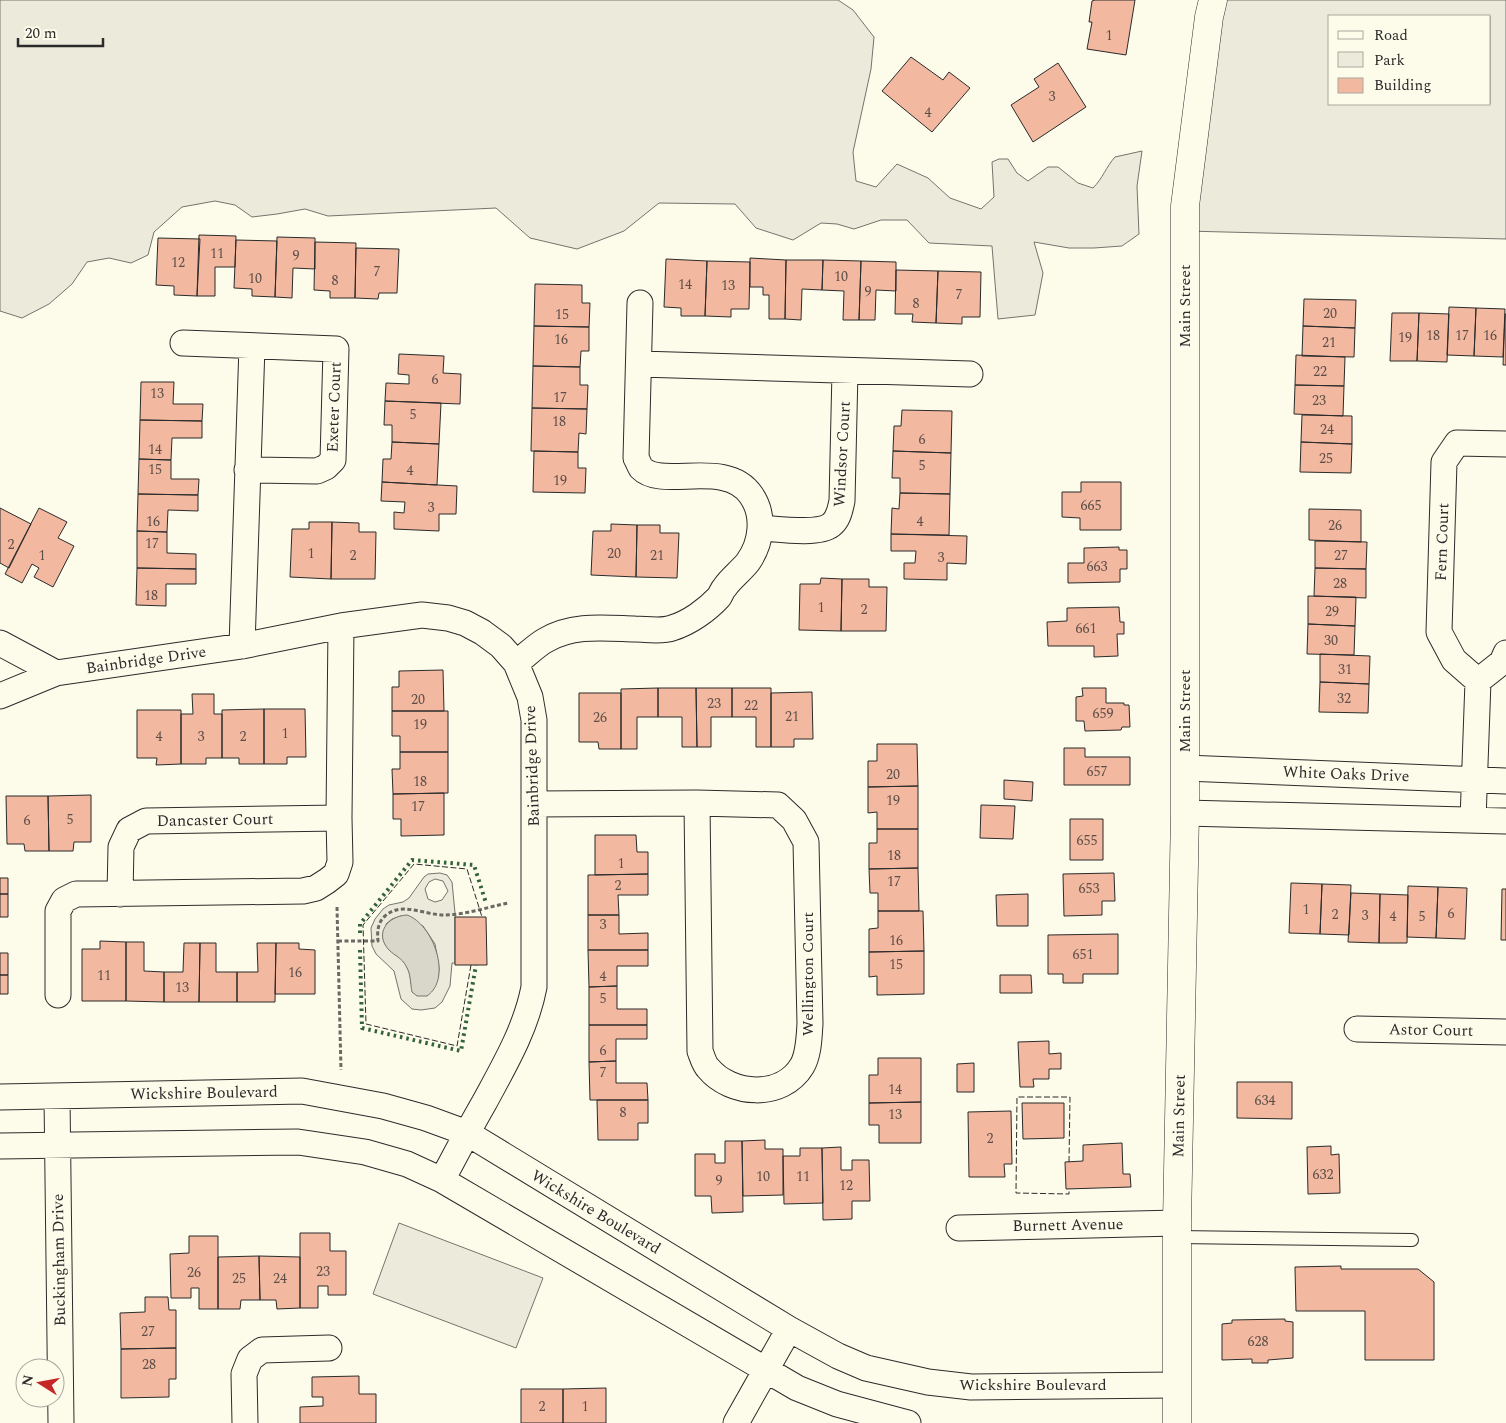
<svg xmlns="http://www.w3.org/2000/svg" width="1506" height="1423" viewBox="0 0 1506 1423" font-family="Spectral,serif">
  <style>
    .green { fill: #ecebdb; stroke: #74746e; fill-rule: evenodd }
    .parking { fill: #eceadb; stroke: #74746e; fill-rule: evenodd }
    .water { fill: #d8d7c9; stroke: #74746e }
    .building { fill: #f2b8a0; stroke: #2b2b2b }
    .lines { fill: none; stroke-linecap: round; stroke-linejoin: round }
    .service-casing { stroke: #2b2b2b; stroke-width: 14 }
    .minor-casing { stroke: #2b2b2b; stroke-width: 27 }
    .secondary-casing { stroke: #2b2b2b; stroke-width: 29 }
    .path { stroke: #6a6964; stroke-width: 3; stroke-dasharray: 4 2.5; stroke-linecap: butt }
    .service { stroke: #fdfbea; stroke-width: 12 }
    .minor { stroke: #fdfbea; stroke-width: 25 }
    .secondary { stroke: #fdfbea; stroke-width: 28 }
    .hedge { stroke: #34623c; stroke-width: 4; stroke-dasharray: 2.5 4; stroke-linecap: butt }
    .fence { stroke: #2b2b2b; stroke-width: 1; stroke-dasharray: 6 2.5; stroke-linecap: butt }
    .labels { text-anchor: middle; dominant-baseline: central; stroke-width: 4; stroke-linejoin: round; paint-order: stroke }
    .number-label { font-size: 14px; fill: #5d4e48 }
    .street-label { font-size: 16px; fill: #2b2b2b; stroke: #fdfbea }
  </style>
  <rect width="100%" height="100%" fill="#fdfbea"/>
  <path class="green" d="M0,0H838L853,10L874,37L871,69L853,152L856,181L876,187L897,164L928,178L950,198L981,209L994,197L992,162L999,159H1008L1017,173L1028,181L1048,167H1058L1078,183L1093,188C1103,178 1106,167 1115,157L1142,151L1137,186L1139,234L1122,246L1094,248H1069L1034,242L1043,273L1035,315L998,319L992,246L929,243L907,220H881L854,229L837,224L821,223L793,240L756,228L735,204L659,203L624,231L577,249L530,238L496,208L328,216L305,209L277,214L252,217L235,205L215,201L182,207L154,232L148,255L131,263L109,258L87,262L72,284L49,304L22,318L0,311Z
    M1213,0H1506V239L1185,231ZM1330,16H1490V104H1330Z
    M399,1223L543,1278L516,1348L373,1294Z"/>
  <path class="parking" d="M440,873L447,875L452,882L455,913V963H452L450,986L442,1002L435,1008L421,1010L412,1009L401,999L394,971L376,954L372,946L371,928L375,919L383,909L389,905L403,902L409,898L424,877L428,874ZM435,879L443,881L448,891L442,900L435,902L428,899L425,889L429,882ZM401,916L423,926L435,944L439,968L438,978L411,984L410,974L407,966L402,959L393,953L386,924L392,919Z"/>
  <path class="water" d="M407,915C433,924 453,978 427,996H417L412,992C410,982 411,974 406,966C402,958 395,956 389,950C374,934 387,916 407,915Z"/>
  <path class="building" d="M1095,0H1135L1126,55L1087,49L1092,22H1089L1092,1Z
    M911,57L943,80L949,72L970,88L932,132L882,91Z
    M1058,63L1086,107L1033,142L1011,105L1039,87L1034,79Z
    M199,235L236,236L235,267H215V296H197Z
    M277,237L315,238V269L293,268L292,298L275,297Z
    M158,238L200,239L197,296L174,295V286L156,285Z
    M236,240L277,241L275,297L252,296V289L234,288Z
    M315,242L356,243L355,298H330V291L314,290Z
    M356,248L399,249L397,293H379L378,299L355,298Z
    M750,258L786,260L785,319H769V295H763V287H750Z
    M666,259L707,261L705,316H681V308L664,307Z
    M786,260H823L822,290L802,289L801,320L785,319Z
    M823,260L861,261L859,320H843L844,291L822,290Z
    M707,261L750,262L749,309H731V317L705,316Z
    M861,261L896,262V291L876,290L875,320H859Z
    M896,270L938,271L936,323L912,322L913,314H895Z
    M938,271L981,272L980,317H962V324L936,323Z
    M535,284L582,285V303H590L589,327L534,326Z
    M1304,299L1356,300L1355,328L1303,326Z
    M1449,307L1476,308L1474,356L1447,355Z
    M1476,308L1505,309L1503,357L1474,356Z
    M1392,313H1419L1417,361H1390Z
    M1419,313L1449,314L1447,362L1417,361Z
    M1505,314H1506V365H1503Z
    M534,326L589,327V351H581L580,367L533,366Z
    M1303,326L1355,328L1354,357L1302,356Z
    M399,354L444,356L443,373L461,374L460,404L385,401L386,383L409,384V375L398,374Z
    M1296,355L1345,357L1344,386L1295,385Z
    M533,366L580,367V385H588L587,409L532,408Z
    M141,382H174L173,404H203L202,421L140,420Z
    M1295,385L1344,386L1343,416L1294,414Z
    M385,401L441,403L439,444L392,442V425H384Z
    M532,408L587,409L586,434L579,433L578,452L531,451Z
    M902,410L952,411L951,453L893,451L894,426H901Z
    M1302,415L1352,416V444L1301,442Z
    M140,420L202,421V438H172L171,460L139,459Z
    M392,442L439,444L437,485L382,482L383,459H391Z
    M1301,442L1352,444L1351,473L1300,472Z
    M534,451L578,452V468H586L585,493L533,492Z
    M893,451L951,453L950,494L900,493V478H892Z
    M139,459L171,460V479H199L198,495L138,494Z
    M382,482L457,486L456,514H439V531L394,529V512L404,513L405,502L381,501Z
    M1081,482H1121V530H1080V518L1062,517V492H1081Z
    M900,493L950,494L949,535L891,534L892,508L899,509Z
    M138,494L198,495V511L168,510L167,532L137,531Z
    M0,508L31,524L9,568L0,563Z
    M39,508L67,522L58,538L74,546L53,587L34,577L39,568L32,564L22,583L5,574Z
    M1309,509L1361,510V542L1309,540Z
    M309,522H332L331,579L290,577L292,529H309Z
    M332,522L359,523V532H376L375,579H331Z
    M611,524L637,525L636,577L591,575L593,531H611Z
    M637,525H660V533H679L677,578L636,577Z
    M137,531L167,532V553L196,554V569L137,568Z
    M891,534L967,536L966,564L947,563V580L904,579V563H915L916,551H891Z
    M1315,541L1367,542L1366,569L1315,568Z
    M1119,547V550H1127V569H1120V582L1068,583V563H1084V548Z
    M137,568L196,569V584H166V606L136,605Z
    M1315,568L1366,569V598L1314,596Z
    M821,578L842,579L841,631L799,630L800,584H820Z
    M842,579H869V587H887L886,631H841Z
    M1308,596L1356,597L1355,626L1308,624Z
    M1119,607L1120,622H1124V634H1117L1118,656L1094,657V646H1048L1047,622L1067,621V608Z
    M1308,624L1355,626L1354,655L1307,654Z
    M1320,654L1370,656L1369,684L1320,682Z
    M443,670L444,711H392V687H399V671Z
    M1320,682L1369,684L1368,713L1319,712Z
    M658,688H696L697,747H682V717H658Z
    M658,688V717H637V749H621V689Z
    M696,688H732V717H711V747H697Z
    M732,688H771V747H756V717H732Z
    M1082,688H1106V703H1124V705H1129L1130,727H1122L1121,730L1085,731L1084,721H1076V697L1083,696Z
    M812,692L813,739H794V747H771V693Z
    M579,693H621V749H599L598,742H579Z
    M192,694H214V714H222V758H206V764H181V714H193Z
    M264,709V764H239V758H222V710Z
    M264,709H305L306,757H287V764H264Z
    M137,710H181V764L156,765L157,758H137Z
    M392,711H448V752H400V736H392Z
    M877,744H917L918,786L868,787V761H877Z
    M1064,748H1085V757H1130V785H1064Z
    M400,752H448V793L393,794L392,769H400Z
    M1004,780L1033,782L1032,801L1004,799Z
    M918,786V829H877V812L868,813V787Z
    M444,793V835L401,836V819H393V794Z
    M91,795V842H74L73,851H49L48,796Z
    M6,796H48L49,851H25L24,844H7Z
    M981,805L1015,806L1013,839L980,838Z
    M1070,819H1103V860H1070Z
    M877,829H918V868L869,869V843H877Z
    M595,835H636L637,852H648V874L595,875Z
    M918,868L919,911H878V893H870L869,869Z
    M1114,873L1115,901H1102V915L1064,916L1063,874Z
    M648,874V895H618L619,915H588V875Z
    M0,878H8V894H0Z
    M1291,883L1322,884L1320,934L1289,933Z
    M1322,884L1351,885L1349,935L1320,934Z
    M1408,886L1438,887L1436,938L1407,937Z
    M1438,887L1467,888L1465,939L1436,938Z
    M1502,889H1506V940H1501Z
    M1351,893L1380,894L1379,943L1348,942Z
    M0,894H8V917H0Z
    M1028,894V926H997L996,895Z
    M1380,894L1408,895L1407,943H1379Z
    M878,911H923L924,951L869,952V929L878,928Z
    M588,915H619V934L648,933V950H588Z
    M455,917H486L487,965H455Z
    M1118,934V974H1083V983H1063V974H1048V935Z
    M100,941L126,942V1001H82V949H100Z
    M126,942H144V971L164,972V1002L126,1001Z
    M184,943H200L199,1002H164V972H183Z
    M200,943H216V972H237V1002H199Z
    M257,943H276L275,1002H237V972H258Z
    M276,943H299V949L315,950V994H275Z
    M588,950H648V966H617V986L589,987Z
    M924,951V994L877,995V976L869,977V952Z
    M0,953H8V975H0Z
    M0,975H8V994H0Z
    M1000,975H1031L1032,993H1000Z
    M617,986V1009H647V1025H589V987Z
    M589,1025H647V1039H616V1061L589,1062Z
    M1049,1041V1054L1061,1053V1069H1049V1079H1033L1034,1087H1020L1018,1042Z
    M878,1058H921V1102L869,1103V1075H878Z
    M616,1061V1083H647L648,1100H590L589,1062Z
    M974,1063V1092H957V1064Z
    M1237,1082H1292V1119L1237,1118Z
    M597,1100H648V1123H638V1140H598Z
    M921,1102V1143H879V1125H869V1103Z
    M1022,1103H1064V1138L1023,1139Z
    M1011,1111L1012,1164H1004L1005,1177H969L968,1112Z
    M765,1140V1149H783V1195L743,1196L742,1141Z
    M725,1141H742L743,1212L712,1213L711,1196H695V1154H715V1163H725Z
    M1122,1143L1123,1174H1130L1131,1187L1066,1189L1065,1162L1083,1161V1145Z
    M1331,1146V1155L1339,1154L1340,1193L1308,1194L1307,1147Z
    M841,1147V1170H852V1160H869L870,1201H852V1219L823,1220L822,1148Z
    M800,1148H822L823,1203L784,1204L783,1156H800Z
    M300,1233H330V1251H346V1295H328V1286H318V1308H300Z
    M189,1236H218V1309H199V1288H191V1298H171L170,1254L189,1253Z
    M259,1256L260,1300H241L240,1309H218V1257Z
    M259,1256L300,1257V1308L277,1309L276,1300H260Z
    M1341,1266V1269H1418L1434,1282V1360H1365V1311H1296L1295,1267Z
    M145,1297H168L169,1310H176V1348L121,1349L120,1313L145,1312Z
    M1285,1319V1321L1293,1322V1358L1268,1360V1363H1252V1359L1222,1360V1324L1232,1323V1320Z
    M176,1348V1379H169V1397L121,1398V1349Z
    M359,1376V1394H376V1423H300V1407L323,1406V1397H312V1377Z
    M606,1388V1423H563V1389Z
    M521,1389H563V1423H521Z"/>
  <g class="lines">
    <g class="service-casing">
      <path id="service" d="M1177,1237L1412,1240"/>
    </g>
    <g class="minor-casing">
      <path id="minor" d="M183,343L336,349L333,460L326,467L317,471L247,470
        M640,364L970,374
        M761,528C778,529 818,535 831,525C839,519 840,509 842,501L845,371
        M0,643L56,673
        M242,646L252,346
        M516,663C526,656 535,646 546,640C573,624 604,628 635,629C646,629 661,632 672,628C689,623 707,610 719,597C721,594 722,590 725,587C731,578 741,571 748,562C762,542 765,515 751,495C726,458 662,490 641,468C639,465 638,461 636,458L640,303
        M1478,681L1454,660L1439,632L1444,462L1457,443L1506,444
        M1478,681L1502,662L1506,653
        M0,696L56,673L242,646L341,626L422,615L448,618L465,623L482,632L501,646L516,663L530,697L534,720V987C526,1029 504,1066 484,1103C469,1129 456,1154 442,1180
        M1185,768L1506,781
        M534,804L697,803L700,1051C702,1056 704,1064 708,1068C731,1096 782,1099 802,1066C809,1054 809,1037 810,1024L806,842L794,820L778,805L697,803
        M1185,813L1506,821
        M1473,820L1478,681
        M120,894L121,847L129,830L146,821L339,818
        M58,995V911L64,900L76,894L303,891L316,888L327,881L336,874L340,862L339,818L341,626
        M1357,1029L1506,1032
        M0,1097L302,1091L383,1106L426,1118L467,1133L789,1329L838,1356L866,1368L928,1382L971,1387L1177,1385
        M57,1097L61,1423
        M0,1146L298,1142L365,1152L407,1164L442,1180L797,1388L837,1404L908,1423
        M959,1228L1177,1223
        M245,1423L244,1374L250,1359L262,1350L329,1348
        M736,1423L789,1329"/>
    </g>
    <g class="secondary-casing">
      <path id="secondary" d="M1177,1423V1223L1185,813V206L1209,17L1213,0"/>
    </g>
    <path class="path" d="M337,907L341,1070
      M338,941H378C377,931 378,922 385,916C402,901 424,915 444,915C465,915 488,907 508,903"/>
    <use href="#service" class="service"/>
    <use href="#minor" class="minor"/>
    <use href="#secondary" class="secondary"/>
    <path class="hedge" d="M360,933V924L412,860L474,865L486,903
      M360,950L362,1028L461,1051L476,965"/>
    <path class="fence" d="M471,965L457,1046L366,1024L363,925L414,864L467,869L482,917
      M1069,1162L1070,1097H1017L1016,1193L1069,1194V1189"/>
  </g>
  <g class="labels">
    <g class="number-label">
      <text x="1109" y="35">1</text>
      <text x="1052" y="96">3</text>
      <text x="928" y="112">4</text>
      <text x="217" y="253">11</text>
      <text x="296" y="255">9</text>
      <text x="178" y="262">12</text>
      <text x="377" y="271">7</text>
      <text x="841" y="276">10</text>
      <text x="255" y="278">10</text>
      <text x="335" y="280">8</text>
      <text x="685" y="284">14</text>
      <text x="728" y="285">13</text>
      <text x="868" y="291">9</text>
      <text x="959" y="294">7</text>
      <text x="916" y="303">8</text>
      <text x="1330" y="313">20</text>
      <text x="562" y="314">15</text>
      <text x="1433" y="335">18</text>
      <text x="1462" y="335">17</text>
      <text x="1490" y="335">16</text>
      <text x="1405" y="337">19</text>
      <text x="561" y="339">16</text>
      <text x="1329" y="342">21</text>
      <text x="1320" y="371">22</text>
      <text x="435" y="379">6</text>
      <text x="157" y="393">13</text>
      <text x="560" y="397">17</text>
      <text x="1319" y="400">23</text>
      <text x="413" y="414">5</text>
      <text x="559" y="421">18</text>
      <text x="1327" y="429">24</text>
      <text x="922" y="439">6</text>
      <text x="155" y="449">14</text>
      <text x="1326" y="458">25</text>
      <text x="922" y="465">5</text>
      <text x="155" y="469">15</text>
      <text x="410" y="470">4</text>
      <text x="560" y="480">19</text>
      <text x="1091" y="505">665</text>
      <text x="431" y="507">3</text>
      <text x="153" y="521">16</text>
      <text x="920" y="521">4</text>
      <text x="1335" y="525">26</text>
      <text x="152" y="543">17</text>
      <text x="11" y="544">2</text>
      <text x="311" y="553">1</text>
      <text x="614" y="553">20</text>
      <text x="42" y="555">1</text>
      <text x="353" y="555">2</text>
      <text x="657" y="555">21</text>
      <text x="1341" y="555">27</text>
      <text x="941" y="557">3</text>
      <text x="1097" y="566">663</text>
      <text x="1340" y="583">28</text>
      <text x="151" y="595">18</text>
      <text x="821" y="607">1</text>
      <text x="864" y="609">2</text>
      <text x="1332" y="611">29</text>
      <text x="1086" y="628">661</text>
      <text x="1331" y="640">30</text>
      <text x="1345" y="669">31</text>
      <text x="1344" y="698">32</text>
      <text x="418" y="699">20</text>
      <text x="714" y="703">23</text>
      <text x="751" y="705">22</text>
      <text x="1103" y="713">659</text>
      <text x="792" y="716">21</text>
      <text x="600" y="717">26</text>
      <text x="420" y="724">19</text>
      <text x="285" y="733">1</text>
      <text x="159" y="736">4</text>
      <text x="201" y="736">3</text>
      <text x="243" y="736">2</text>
      <text x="1097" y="771">657</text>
      <text x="893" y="774">20</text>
      <text x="420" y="781">18</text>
      <text x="893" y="800">19</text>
      <text x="418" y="806">17</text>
      <text x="70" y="819">5</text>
      <text x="27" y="820">6</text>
      <text x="1087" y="840">655</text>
      <text x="894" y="855">18</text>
      <text x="621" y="863">1</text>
      <text x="894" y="881">17</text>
      <text x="618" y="885">2</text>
      <text x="1089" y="888">653</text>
      <text x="1306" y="909">1</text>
      <text x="1451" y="913">6</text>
      <text x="1335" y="914">2</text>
      <text x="1365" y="915">3</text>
      <text x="1393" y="916">4</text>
      <text x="1422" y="916">5</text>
      <text x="603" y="924">3</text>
      <text x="896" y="940">16</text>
      <text x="1083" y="954">651</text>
      <text x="896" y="964">15</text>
      <text x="295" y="972">16</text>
      <text x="104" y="975">11</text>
      <text x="603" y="976">4</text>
      <text x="182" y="987">13</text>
      <text x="603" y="998">5</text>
      <text x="603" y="1050">6</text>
      <text x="603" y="1072">7</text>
      <text x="895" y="1089">14</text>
      <text x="1265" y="1100">634</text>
      <text x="623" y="1112">8</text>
      <text x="895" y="1114">13</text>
      <text x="990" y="1138">2</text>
      <text x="1323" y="1174">632</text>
      <text x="763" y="1176">10</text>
      <text x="803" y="1176">11</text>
      <text x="719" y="1180">9</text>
      <text x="846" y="1185">12</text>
      <text x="323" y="1271">23</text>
      <text x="194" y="1272">26</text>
      <text x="239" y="1278">25</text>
      <text x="280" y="1278">24</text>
      <text x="148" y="1331">27</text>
      <text x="1258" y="1341">628</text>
      <text x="149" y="1364">28</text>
      <text x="542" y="1406">2</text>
      <text x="585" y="1406">1</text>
    </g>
    <g class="street-label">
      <text transform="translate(1185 306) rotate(-90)">Main Street</text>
      <text transform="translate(334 407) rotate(-88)">Exeter Court</text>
      <text transform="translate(842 454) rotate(-87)">Windsor Court</text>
      <text transform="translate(1442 542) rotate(-88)">Fern Court</text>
      <text transform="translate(146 660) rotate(-8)">Bainbridge Drive</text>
      <text transform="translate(1185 711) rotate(-90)">Main Street</text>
      <text transform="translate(532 766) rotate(-92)">Bainbridge Drive</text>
      <text transform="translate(1346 774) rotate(2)">White Oaks Drive</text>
      <text transform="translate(215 820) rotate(-1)">Dancaster Court</text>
      <text transform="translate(808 974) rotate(-90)">Wellington Court</text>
      <text transform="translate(1431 1030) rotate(1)">Astor Court</text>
      <text transform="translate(204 1093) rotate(-1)">Wickshire Boulevard</text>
      <text transform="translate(1179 1116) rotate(-89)">Main Street</text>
      <text transform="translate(596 1212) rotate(31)">Wickshire Boulevard</text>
      <text transform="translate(1068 1225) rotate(-1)">Burnett Avenue</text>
      <text transform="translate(59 1260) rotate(-91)">Buckingham Drive</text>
      <text x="1033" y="1385">Wickshire Boulevard</text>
    </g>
  </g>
  <rect x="1328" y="15" width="162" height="90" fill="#fdfbea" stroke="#a9a89e"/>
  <rect x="1338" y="31" width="25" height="8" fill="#fdfbea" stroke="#a9a89e"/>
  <text x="1374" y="40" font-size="15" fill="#2b2b2b">Road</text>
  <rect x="1338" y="52" width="25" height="15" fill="#ecebdb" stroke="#a9a89e"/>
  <text x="1374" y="65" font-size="15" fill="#2b2b2b">Park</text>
  <rect x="1338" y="78" width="25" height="15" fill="#f2b8a0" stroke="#a9a89e"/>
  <text x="1374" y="90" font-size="15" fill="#2b2b2b">Building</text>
  <g transform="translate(40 1383) rotate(281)"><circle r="24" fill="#fdfbea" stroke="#a9a89e"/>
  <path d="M0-4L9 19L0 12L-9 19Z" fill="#c62828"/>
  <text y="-8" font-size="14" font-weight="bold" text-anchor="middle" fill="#2b2b2b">N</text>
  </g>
  <path d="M18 38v8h85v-8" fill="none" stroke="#2b2b2b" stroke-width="2.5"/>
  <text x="25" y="38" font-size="15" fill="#2b2b2b" stroke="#fdfbea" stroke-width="4" paint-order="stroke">20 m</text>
</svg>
